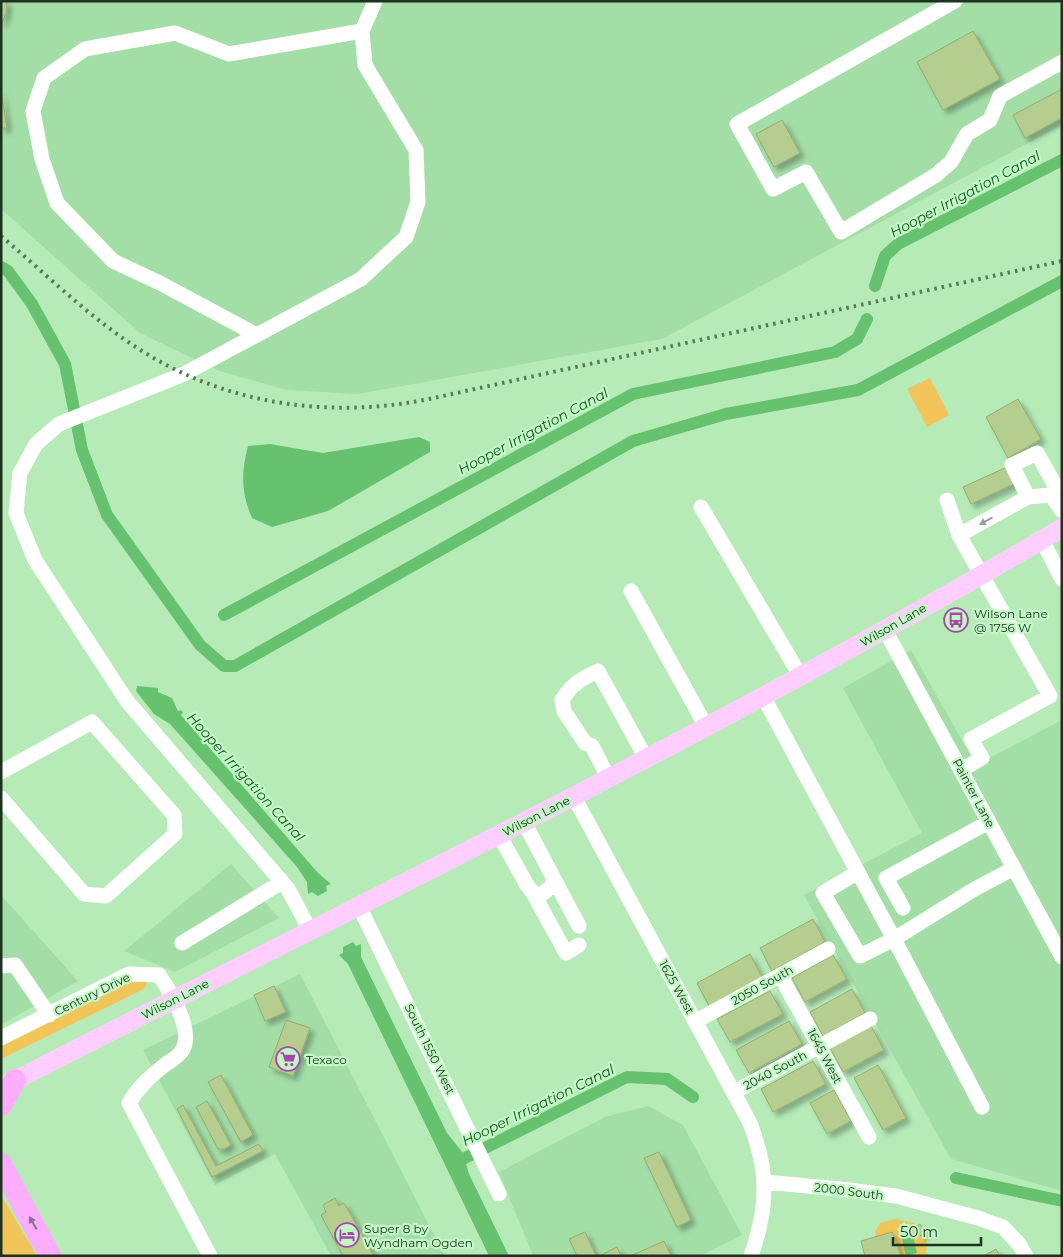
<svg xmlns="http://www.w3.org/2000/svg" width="1063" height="1257" viewBox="0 0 1063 1257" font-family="Montserrat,sans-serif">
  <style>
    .built { fill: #a4dea7 }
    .green { fill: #f2c55a }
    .water { fill: #67c270 }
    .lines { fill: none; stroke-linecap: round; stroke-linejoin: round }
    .canal { stroke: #67c270; stroke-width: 12 }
    .building { fill: #b5ce90; stroke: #95ad71; filter: url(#shadow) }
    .minor { stroke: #fff; stroke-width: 15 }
    .major { stroke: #fdcefe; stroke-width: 19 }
    .highway { stroke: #fcadfd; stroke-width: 22 }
    .rail { stroke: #577859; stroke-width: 4; stroke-dasharray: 2.5 5; stroke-linecap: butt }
    .oneway { fill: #99a29a }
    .oneway2 { fill: #8c6f8e }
    .labels { text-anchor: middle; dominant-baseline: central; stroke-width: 4.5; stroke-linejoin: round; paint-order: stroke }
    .poi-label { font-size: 12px; fill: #1c311e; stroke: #c2f8c5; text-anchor: start }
    .street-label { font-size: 12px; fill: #1c311e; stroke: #c2f8c5 }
    .water-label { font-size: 14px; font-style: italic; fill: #14541f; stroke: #c2f8c5 }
  </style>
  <defs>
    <filter id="shadow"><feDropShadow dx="4.5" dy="4.5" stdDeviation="2.5" flood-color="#0004"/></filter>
  </defs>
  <rect width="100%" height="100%" fill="#b6ebb8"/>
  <path class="built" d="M1,1H1062V125L662,339L358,394L287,390L219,371L140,333L1,209Z
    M911,650L976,765L1062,720V1191L951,1159L804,895L922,833L843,688Z
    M231,864L279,918L175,972L124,951Z
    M1,895L78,981L1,1025Z
    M300,974L445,1256H331L275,1154L215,1185L143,1050Z
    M648,1106L683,1125L742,1235L700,1256H533L499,1172L605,1117Z"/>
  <path class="green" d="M930,378L949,415L927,427L907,389Z
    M123,979L145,980L147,984L144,989L1,1059V1037Z
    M1,1195L37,1256H1Z
    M895,1219L915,1223L920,1236L927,1238L926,1255L901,1256L899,1247L876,1237L875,1232L880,1223Z"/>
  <path class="water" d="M419,437L430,442V452L328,511L272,527L252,518C241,493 241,473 248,446L270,444L323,453Z
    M137,686L158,688V692L172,698L178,711L181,710L183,712L181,715L318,873L331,884L326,886L327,891L318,896L312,892L308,894L307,882L297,867L170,724L154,714L136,691Z
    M353,942L356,946L361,944V957L447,1133L463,1153L469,1174L509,1256H489L348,964L339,955L343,953V947Z
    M912,1232L917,1253L906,1256L901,1235Z"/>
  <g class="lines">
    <path class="canal" d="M1,267L8,271L32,304L65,364L82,450L107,515L200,645L224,666H235L633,441L726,414L858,390L1062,281
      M875,286L885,256L898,244L1062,160
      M224,615L633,394L835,352L857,339L867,319
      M453,1164L627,1077L667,1079L693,1097
      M956,1178L1062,1201"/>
  </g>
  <path class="building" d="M1,1H7L6,13L1,25Z
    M973,31L1000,79L943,110L917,62Z
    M1062,89V118L1025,138L1013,115Z
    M1,91L7,128H1Z
    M782,120L800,153L774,167L756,134Z
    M1018,399L1041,439L1008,458L986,417Z
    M1007,467L1016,483L971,504L963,487Z
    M813,919L825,942L772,971L760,948Z
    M750,954L762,977L709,1006L697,983Z
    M833,955L847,979L805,1002L792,978Z
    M274,986L286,1012L265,1021L254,995Z
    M852,989L865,1013L823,1036L810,1012Z
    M770,991L783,1014L730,1042L717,1019Z
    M286,1020L310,1028L293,1076L269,1067Z
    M789,1021L802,1044L749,1073L736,1050Z
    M871,1026L884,1050L843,1072L830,1048Z
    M813,1061L826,1084L773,1112L761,1089Z
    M878,1065L906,1118L883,1130L854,1078Z
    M221,1075L253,1135L241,1142L208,1082Z
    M834,1090L851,1121L827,1134L810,1103Z
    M207,1101L231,1145L224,1149H218L196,1107Z
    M183,1105L216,1166L259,1144L263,1151L212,1177L177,1109Z
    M659,1152L691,1220L677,1227L644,1158Z
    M335,1198L339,1206L344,1203L374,1256H343L321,1215L326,1212L323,1205Z
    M920,1224L926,1233L921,1236L915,1227Z
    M585,1232L596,1256H577L569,1239Z
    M892,1232L901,1256H865L861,1241Z
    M664,1241L671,1256H630Z
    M617,1247L621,1256H599Z
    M996,1249L1000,1256H983Z"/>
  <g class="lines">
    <path class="minor" d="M955,1L737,124L773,189L806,172L841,232L936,175L951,162L967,134L990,120L1000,96L1062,62
      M257,335L160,283L113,261L57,203L42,159L33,111L44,78L85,49L175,33L229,54L362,31
      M1037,453L1056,487L1051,495L1028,497L1012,465Z
      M1051,495L1062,511
      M947,500L959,535
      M701,507L801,677
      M1042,540L1062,579
      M631,591L707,728
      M885,630L1062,957
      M764,698L894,939L973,890L1014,868
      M961,770L982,758L971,739L1050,696L959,535L1028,497
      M1,772L92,722L174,815L175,834L106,896L84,894L1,798
      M609,779L592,746L585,743L564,711L562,700C571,685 582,678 598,671L647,760
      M574,797L750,1123C769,1172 768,1207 751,1256
      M499,835L527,885L533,893L541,895L552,886L553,877L524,822
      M858,872L823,893L860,956L894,939L982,1107
      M553,877L579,926
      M533,893L566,953L579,945
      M359,906L499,1194
      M903,908L886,878L989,822
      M310,930L288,889L127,701L35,560L16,513L20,473L36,444L59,424L184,374L361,279L406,237L418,202L416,150L365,65L362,31L375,1
      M182,943L282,882
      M1,966L15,965L49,1015
      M780,975L869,1137
      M696,1021L828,949
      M1,1038L129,974L159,975C170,991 196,1033 181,1052C178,1057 170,1061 166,1064C151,1076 139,1086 129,1103L210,1256
      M734,1092L870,1019
      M765,1182L840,1189L896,1196L978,1218L1003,1227L1019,1244L1026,1256"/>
    <path class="major" d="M2,1087C357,905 718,732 1062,528"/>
    <path class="highway" d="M1,1105L15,1080
      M1,1164L50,1256"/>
    <path class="rail" d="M1,236C47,275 91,319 142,351C228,405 330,419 429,399L1062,261"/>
  </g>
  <defs><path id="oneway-solid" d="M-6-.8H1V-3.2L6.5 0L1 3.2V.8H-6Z" transform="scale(1.25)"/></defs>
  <use class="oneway" href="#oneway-solid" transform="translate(986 521) rotate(151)"/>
  <use class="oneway2" href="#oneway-solid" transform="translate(33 1223) rotate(-120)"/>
  <defs>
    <g id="bus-ring" transform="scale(1.25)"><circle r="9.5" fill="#c2f8c5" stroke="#a845ac" stroke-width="1.5"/><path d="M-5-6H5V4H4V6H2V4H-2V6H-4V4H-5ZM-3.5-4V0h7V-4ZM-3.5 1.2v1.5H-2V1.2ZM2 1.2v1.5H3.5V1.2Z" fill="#a845ac"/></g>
    <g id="supermarket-ring" transform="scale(1.25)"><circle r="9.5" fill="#c2f8c5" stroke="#a845ac" stroke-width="1.5"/><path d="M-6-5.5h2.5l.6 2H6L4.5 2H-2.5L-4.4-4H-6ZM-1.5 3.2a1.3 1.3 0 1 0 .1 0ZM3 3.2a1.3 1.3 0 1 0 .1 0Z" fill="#a845ac"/></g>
    <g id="hotel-ring" transform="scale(1.25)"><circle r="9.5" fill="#c2f8c5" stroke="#a845ac" stroke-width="1.5"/><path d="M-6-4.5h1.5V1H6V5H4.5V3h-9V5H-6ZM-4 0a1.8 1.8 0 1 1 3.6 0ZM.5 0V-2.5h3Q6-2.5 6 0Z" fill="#a845ac"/></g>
  </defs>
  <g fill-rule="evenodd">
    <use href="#bus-ring" x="956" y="620"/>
    <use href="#supermarket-ring" x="288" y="1059"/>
    <use href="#hotel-ring" x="347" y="1235"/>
  </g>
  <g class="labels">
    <g class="poi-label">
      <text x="974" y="613">Wilson Lane<tspan x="974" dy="14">@ 1756 W</tspan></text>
      <text x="306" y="1059">Texaco</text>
      <text x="364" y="1228">Super 8 by<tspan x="364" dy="14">Wyndham Ogden</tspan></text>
    </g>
    <g class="street-label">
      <text transform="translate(893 625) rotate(-30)">Wilson Lane</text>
      <text transform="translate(974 793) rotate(62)">Painter Lane</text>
      <text transform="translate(536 816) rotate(-27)">Wilson Lane</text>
      <text transform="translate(762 985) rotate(-29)">2050 South</text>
      <text transform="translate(677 987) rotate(61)">1625 West</text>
      <text transform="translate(92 994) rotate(-26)">Century Drive</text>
      <text transform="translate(175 999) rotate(-27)">Wilson Lane</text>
      <text transform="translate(430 1049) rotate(64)">South 1550 West</text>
      <text transform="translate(825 1056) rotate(62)">1645 West</text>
      <text transform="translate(775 1070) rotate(-28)">2040 South</text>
      <text transform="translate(849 1191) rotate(7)">2000 South</text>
    </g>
    <g class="water-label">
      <text transform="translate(965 194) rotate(-28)">Hooper Irrigation Canal</text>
      <text transform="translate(533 431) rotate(-28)">Hooper Irrigation Canal</text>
      <text transform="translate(246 777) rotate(48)">Hooper Irrigation Canal</text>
      <text transform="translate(538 1105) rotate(-26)">Hooper Irrigation Canal</text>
    </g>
  </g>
  <rect width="1063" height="1257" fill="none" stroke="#1c311e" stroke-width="5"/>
  <path d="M893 1237v8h88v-8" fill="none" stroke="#1c311e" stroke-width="2.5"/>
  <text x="900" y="1237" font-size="15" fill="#1c311e" stroke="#c2f8c5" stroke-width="4" paint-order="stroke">50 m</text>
</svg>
